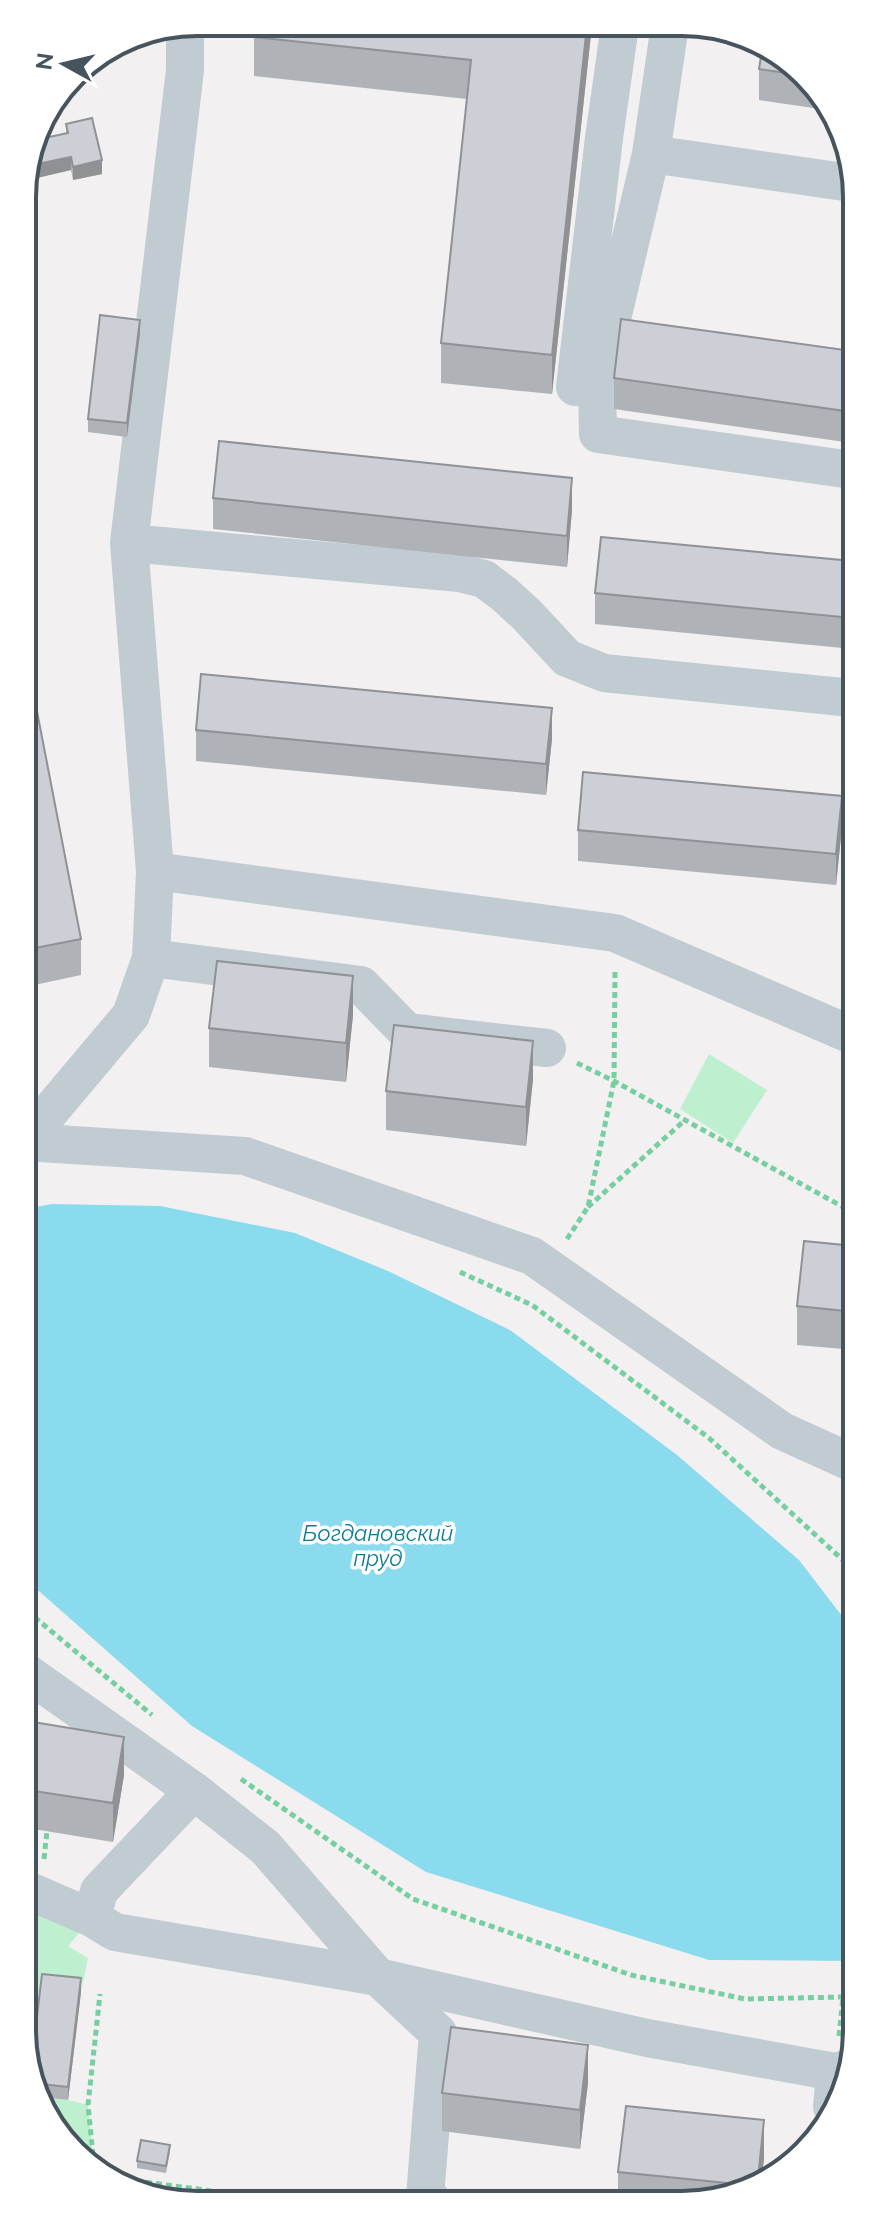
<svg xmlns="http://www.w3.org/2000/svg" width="879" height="2227" viewBox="0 0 879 2227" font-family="Raleway,sans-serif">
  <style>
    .green { fill: #bef0d0 }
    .water { fill: #8bdbee }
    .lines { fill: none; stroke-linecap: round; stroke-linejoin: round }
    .path { stroke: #75cfa1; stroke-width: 5; stroke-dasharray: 6 4; stroke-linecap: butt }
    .minor { stroke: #c0cbd2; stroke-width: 38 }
    .wall { fill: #afb2b7 }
    .shaded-wall { fill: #8f9195 }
    .building { fill: #cccfd5; stroke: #8f9195; stroke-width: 2 }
    .labels { text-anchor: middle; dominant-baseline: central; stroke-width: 7; stroke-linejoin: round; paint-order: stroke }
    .water-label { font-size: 22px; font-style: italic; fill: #0b7c96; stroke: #fff }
    .rim { fill: none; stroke: #47545e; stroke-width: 4 }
  </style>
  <rect width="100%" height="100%" fill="#f2f0f0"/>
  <path class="green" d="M709,1054L767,1090L733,1143L680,1109Z
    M27,1890L92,1918L68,1946L88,1958L81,1992L31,2080L28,2075Z
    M41,2097L68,2100L88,2105L94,2165L74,2154Z"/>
  <path class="water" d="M52,1204L160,1206L295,1233L388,1271L510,1330L677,1455L799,1560L855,1633L856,1961L709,1960L426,1872L192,1726L40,1592L26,1582L25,1209Z"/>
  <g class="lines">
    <path class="path" d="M577,1063L614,1081L854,1213
      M588,1207L685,1120
      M567,1239L588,1207L614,1081L615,970
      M460,1272L532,1305L709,1438L855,1571
      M27,1611L152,1715
      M241,1779L413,1899L631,1975L745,1999L843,1997L856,1989
      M44,1859L47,1831
      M839,2036L843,1997
      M94,2165L88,2105L100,1994
      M127,2182L129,2180L288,2201
      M227,2201L229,2192"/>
    <path class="minor" d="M185,25V70L129,543L155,871L615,933L854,1036
      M670,25L651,154L597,382L598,434L852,470
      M651,154L851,183
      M575,387L604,138L620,25
      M129,543L460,573L484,579L504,594L526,614L567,658L604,673L842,697
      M151,958L361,985L407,1032L547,1048
      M25,1141L131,1015L151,958L155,871
      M25,1142L245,1156L532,1256L782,1431L855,1464
      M27,1673L194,1791L265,1847L378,1977L647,2038L835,2072L846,2069
      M27,1890L92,1918L99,1891L194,1791
      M92,1918L115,1932L378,1977L438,2033L425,2197L432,2200
      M832,2107L835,2072"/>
  </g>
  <path class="wall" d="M592,25L552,394L441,383V343L467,99L254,76V37Z
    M759,69L805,73L827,110L759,100Z
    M66,124L102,174L73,180L71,170L24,181L35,140L66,133Z
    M140,333L127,437L88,432V419Z
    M852,351V443L614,409V378Z
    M213,498L572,510L567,567L213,529Z
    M852,561L853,649L595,624V593Z
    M24,644L81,939V975L25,987Z
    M196,730L552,739L546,795L196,761Z
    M842,827L836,885L578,861V830Z
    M353,1015L346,1082L209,1067V1028Z
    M533,1079L526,1146L386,1130V1091Z
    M854,1246L855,1350L797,1345V1306Z
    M27,1721L124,1775L113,1842L27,1828Z
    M81,1992L68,2100L41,2097L30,2077Z
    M588,2083L580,2149L442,2131V2093Z
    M170,2152L166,2173L137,2168V2161Z
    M764,2158L762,2176L727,2199L618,2200V2172Z"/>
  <path class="shaded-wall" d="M587,25H592L552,394V355Z
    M71,157V170L24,181L28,166Z
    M102,160V174L73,180V167Z
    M140,320V333L127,437V423Z
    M572,478V510L567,567V536Z
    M552,708V739L546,795V764Z
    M842,796V827L836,885V854Z
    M353,976V1015L346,1082V1043Z
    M533,1041V1079L526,1146V1107Z
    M124,1737V1775L113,1842V1803Z
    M81,1978V1992L68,2100V2087Z
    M588,2045V2083L580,2149V2110Z
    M764,2120V2158L762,2176L758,2178Z"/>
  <path class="building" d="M256,22L587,25L552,355L441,343L471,60L254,37Z
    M762,50L805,73L807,76L759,69Z
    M92,118L102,160L73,167L71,157L28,166L35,140L68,133L66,124Z
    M100,315L140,320L127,423L88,419Z
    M621,319L852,351V412L614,378Z
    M219,441L572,478L567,536L213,498Z
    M601,537L852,561V618L595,593Z
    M24,644L81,939L25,950Z
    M201,674L552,708L546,764L196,730Z
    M583,772L842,796L836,854L578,830Z
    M217,961L353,976L346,1043L209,1028Z
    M394,1025L533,1041L526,1107L386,1091Z
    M804,1241L854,1246L855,1312L797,1306Z
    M27,1721L124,1737L113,1803L27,1790Z
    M42,1974L81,1978L68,2087L32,2083L30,2077Z
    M451,2027L588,2045L580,2110L442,2093Z
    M626,2106L764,2120L758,2178L747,2185L618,2172Z
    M141,2140L170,2145L166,2166L137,2161Z"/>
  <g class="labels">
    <g class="water-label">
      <text x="378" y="1533">Богдановский<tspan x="378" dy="25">пруд</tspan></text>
    </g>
  </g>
  <path d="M0 0H879V2227H0ZM197 36H682A161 161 0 0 1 843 197V2030A161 161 0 0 1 682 2191H197A161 161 0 0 1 36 2030V197A161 161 0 0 1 197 36Z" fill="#fff" fill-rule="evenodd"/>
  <path class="rim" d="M197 36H682A161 161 0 0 1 843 197V2030A161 161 0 0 1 682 2191H197A161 161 0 0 1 36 2030V197A161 161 0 0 1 197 36Z"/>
  <g transform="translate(64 64) rotate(278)" stroke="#ffffff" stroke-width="6" paint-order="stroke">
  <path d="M0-6L14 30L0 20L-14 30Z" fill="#47545e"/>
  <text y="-12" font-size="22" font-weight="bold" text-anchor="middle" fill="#47545e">N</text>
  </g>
</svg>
